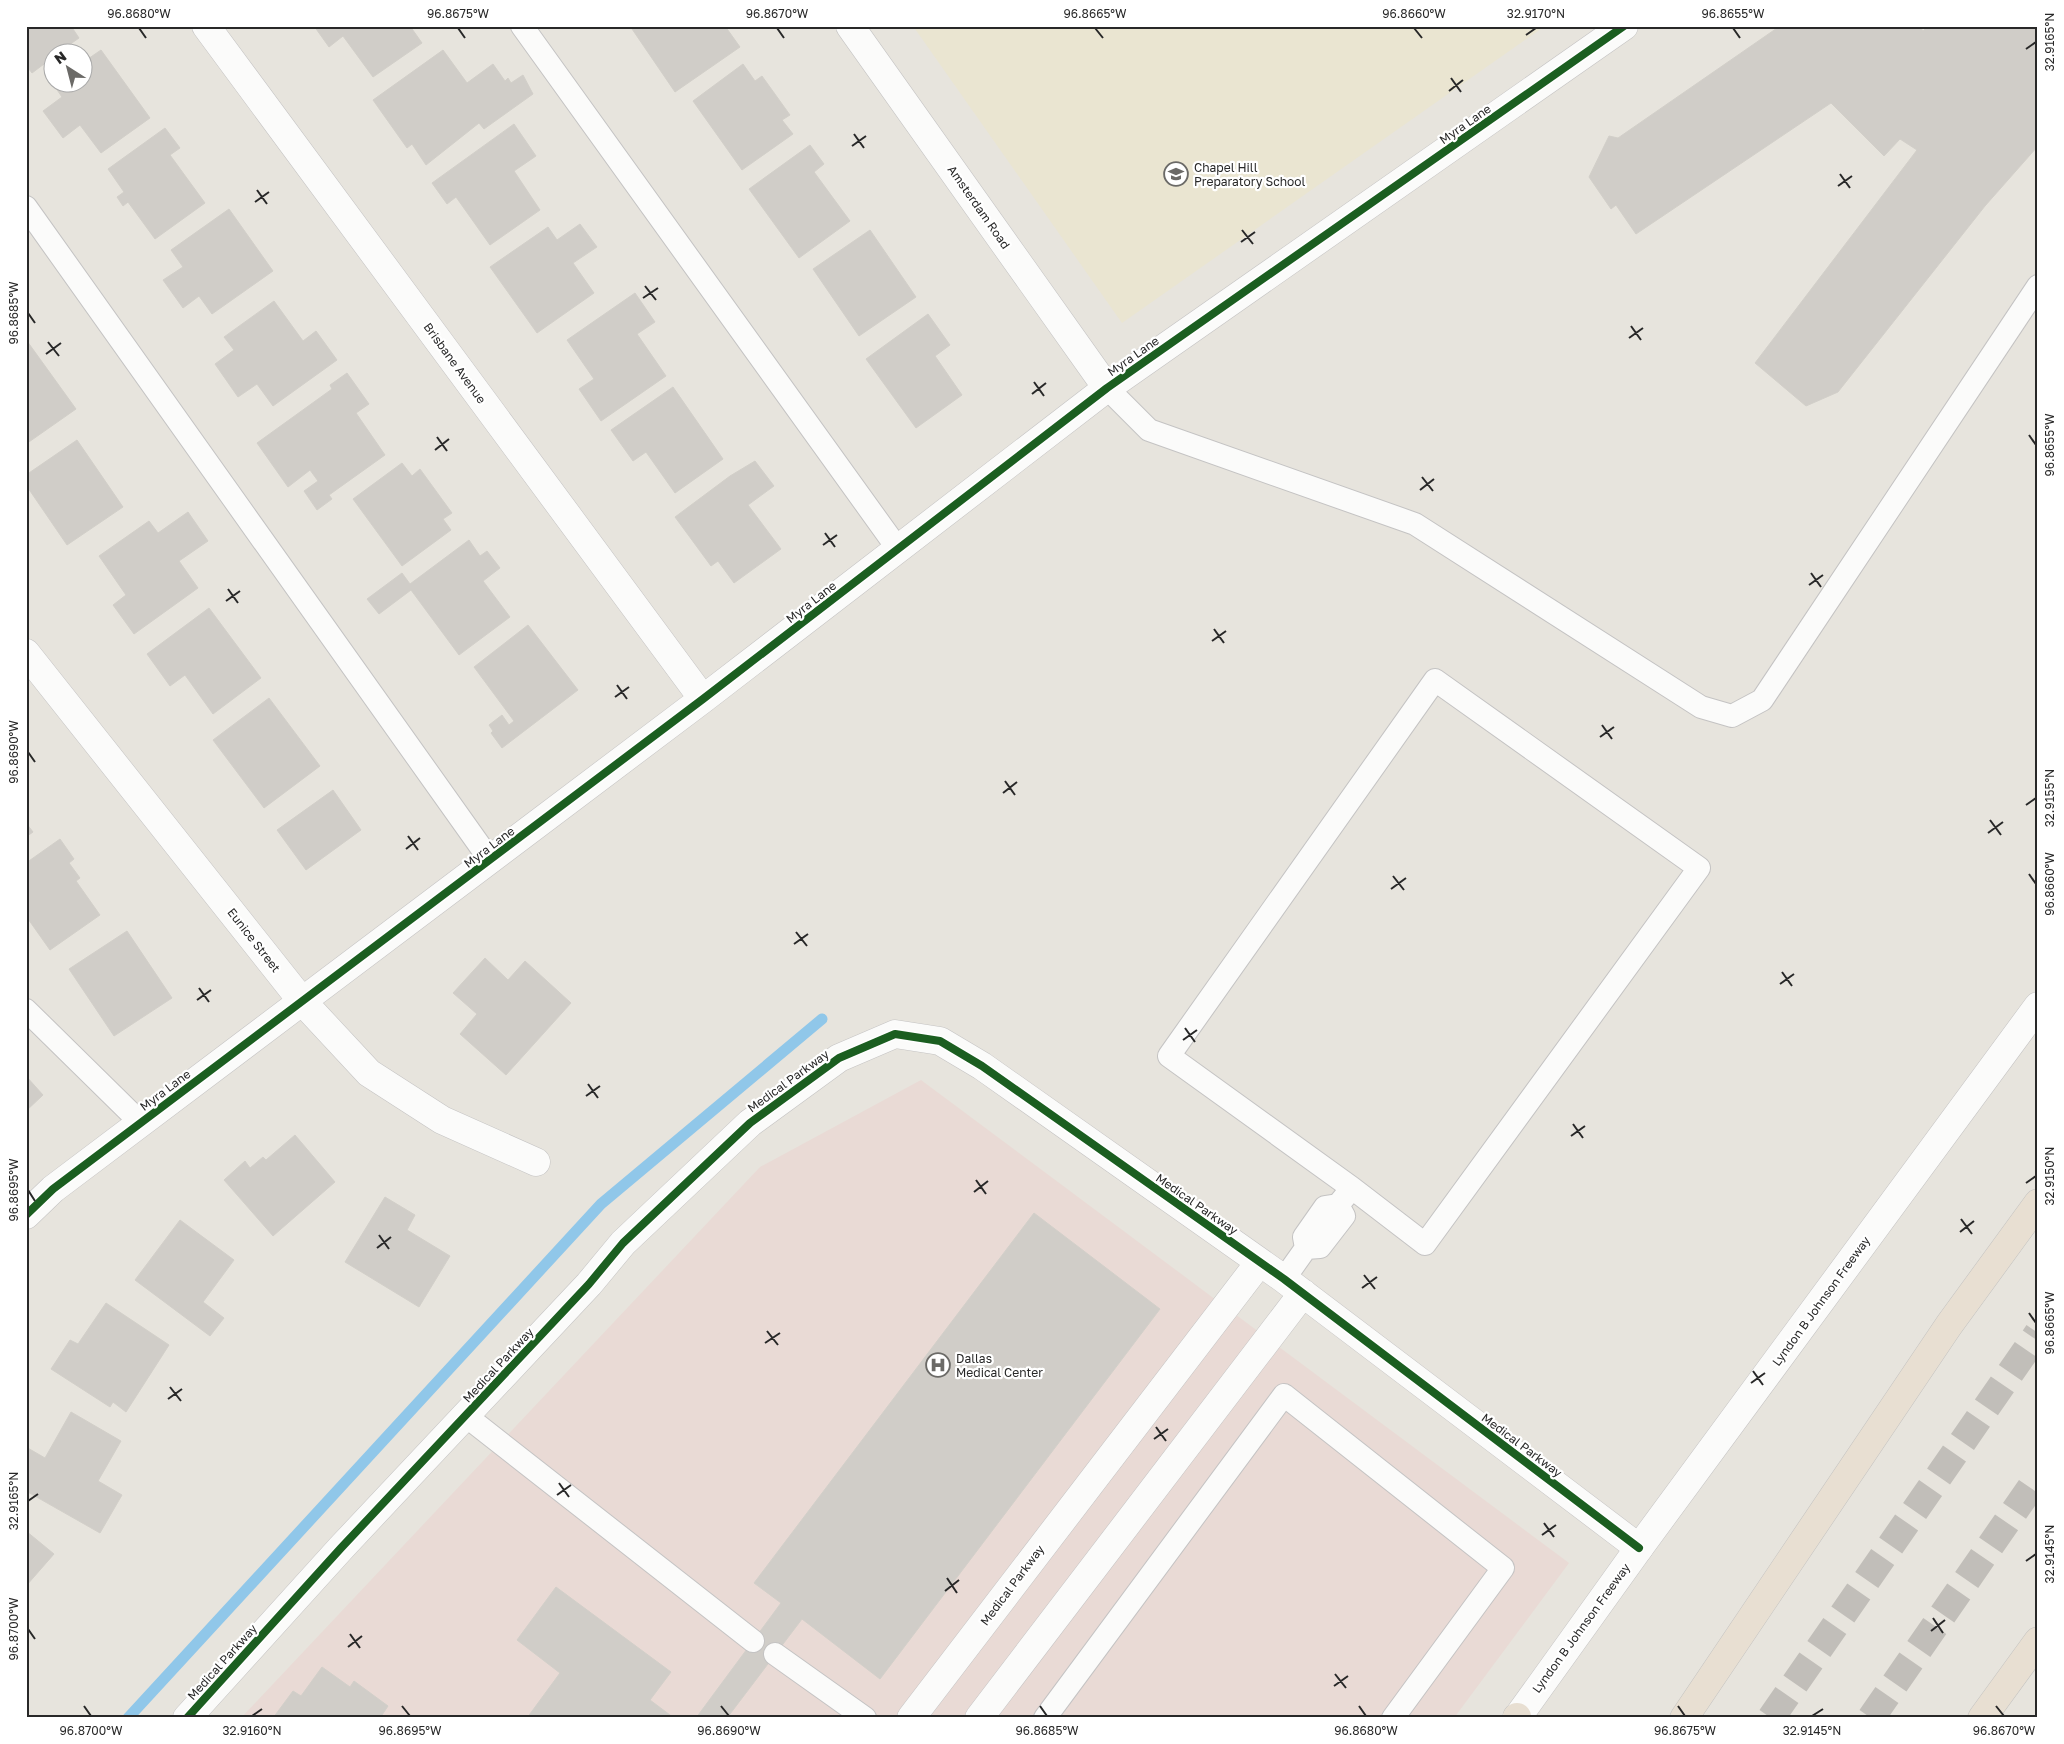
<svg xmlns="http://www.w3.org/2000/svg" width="2064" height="1744" viewBox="0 0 2064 1744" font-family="'Golos Text',sans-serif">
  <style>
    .education { fill: #eae5d1 }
    .medical { fill: #e9dad5 }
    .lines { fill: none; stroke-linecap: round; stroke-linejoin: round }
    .stream { stroke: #90c7e9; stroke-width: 11 }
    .building { fill: #d0cdc8; stroke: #d2cfc9 }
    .motorway-tunnel { stroke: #c1beb9; stroke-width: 28; stroke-dasharray: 28 14; stroke-linecap: butt }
    .service-casing { stroke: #c4c3c3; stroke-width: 24 }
    .minor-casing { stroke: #c4c3c3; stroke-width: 29 }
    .secondary-casing { stroke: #c4c3c3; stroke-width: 29 }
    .motorway-casing { stroke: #c3c2c0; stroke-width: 29 }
    .service { stroke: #fbfbfa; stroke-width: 22 }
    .minor { stroke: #fbfbfa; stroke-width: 28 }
    .secondary { stroke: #fbfbfa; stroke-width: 28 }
    .motorway { stroke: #e8dfd2; stroke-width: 28 }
    .cycleway-casing { stroke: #fff; stroke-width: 11 }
    .cycleway { stroke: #1b5e20; stroke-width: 8 }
    .ticks { fill: none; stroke: #282828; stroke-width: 2 }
    .labels { text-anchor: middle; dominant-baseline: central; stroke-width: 4.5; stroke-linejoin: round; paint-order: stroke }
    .street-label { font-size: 12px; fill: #282828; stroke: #fff }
    .poi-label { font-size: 12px; fill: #282828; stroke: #fff; text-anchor: start }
    .neatline { fill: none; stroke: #282828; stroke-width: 2 }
    .ticks-label { font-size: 12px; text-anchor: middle; fill: #282828 }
  </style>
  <rect width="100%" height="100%" fill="#e7e4dd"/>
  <path class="education" d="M913,26H1545L1122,323Z"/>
  <path class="medical" d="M921,1080L1569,1563L1454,1718H241L760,1167Z"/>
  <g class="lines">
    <path class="stream" d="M128,1718L601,1204L822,1019"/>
  </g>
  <path class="building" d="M26,26H71L79,38L59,52H52V58L32,73L26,65Z
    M314,26H410L422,43L373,77L343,36L329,47Z
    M630,26H704L706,28L709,26H725L740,47L675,92Z
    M1780,26H1919L1923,31L1928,26H2038V146L1985,206L1838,392L1806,406L1755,363L1917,150L1900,139L1884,156L1831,103L1636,234L1616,205L1611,209L1589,177L1609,136L1618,138Z
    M101,50L150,118L101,153L80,125L63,138L43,111L62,97L53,84L56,82H82V63Z
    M443,50L467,83L493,64L505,81L508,78L511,83L523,75L533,94L484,129L479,123L426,165L412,144L407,148L373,100Z
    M743,64L755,81L762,76L790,115L782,120L793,134L742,170L693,101Z
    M514,124L536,156L514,171L540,210L490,245L456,197L447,204L432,183Z
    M165,128L180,148L170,155L205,203L155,239L128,202L123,206L117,197L124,192L108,169Z
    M810,145L824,164L814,172L850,221L799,258L749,189Z
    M229,209L273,271L212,314L199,296L183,308L163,280L183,267L171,250Z
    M580,224L597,247L573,263L594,293L537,333L490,267L548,227L557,240Z
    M870,230L916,297L859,336L813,269Z
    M635,293L655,322L637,334L666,376L601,421L579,389L594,379L567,340Z
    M274,301L303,341L316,331L337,360L273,406L257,384L238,397L215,364L234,350L224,337Z
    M928,314L950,345L935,356L962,395L916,428L866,359Z
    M27,341L76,409L26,444V342Z
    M347,373L369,404L356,413L385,455L329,495L332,499L317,510L304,491L318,481L310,470L288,487L257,443L332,389L330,385Z
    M673,387L723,459L675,493L646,452L633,461L611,430Z
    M77,440L123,507L67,545L26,485V475Z
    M755,461L774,486L748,505L781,549L734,583L718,561L711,566L675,517L730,476Z
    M402,463L412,476L420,469L452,513L443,519L451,530L402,566L353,499Z
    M188,512L208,541L179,561L198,588L134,634L113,605L126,595L99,556L149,521L158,533Z
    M469,540L480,556L487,551L500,568L483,581L510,617L459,655L411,590L379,614L367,599L402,573L410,584Z
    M209,608L261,678L213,714L185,675L170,686L147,654Z
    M528,625L578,690L502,748L491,733L493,731L489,725L502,715L509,725L514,721L474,667Z
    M269,698L320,766L264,808L213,740Z
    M333,790L361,830L306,870L277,830Z
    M26,823L33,832L26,837Z
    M60,839L74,859L69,863L80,878L76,881L100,915L50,950L26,916V863Z
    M127,931L172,998L114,1036L69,969Z
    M485,958L508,980L525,961L571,1003L506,1075L460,1034L477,1014L453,993Z
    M26,1076L43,1095L26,1111Z
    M295,1135L335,1182L273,1236L224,1180L245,1161L250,1168L263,1157L266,1160Z
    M385,1197L415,1215L407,1230L450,1256L419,1307L345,1262Z
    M1034,1213L1160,1309L880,1679L802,1619L727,1718H696L781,1603L754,1583Z
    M180,1220L234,1260L203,1302L224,1318L210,1336L135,1280Z
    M106,1303L169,1345L126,1412L113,1402L110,1407L51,1369L70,1340L78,1344Z
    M71,1412L121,1441L98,1481L122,1495L100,1533L26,1491V1447L45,1458Z
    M26,1531L54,1554L26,1586Z
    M556,1587L671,1672L650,1700L674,1718H527L560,1673L517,1640Z
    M322,1667L350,1687L354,1681L388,1706L380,1718H273L293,1691L301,1696Z"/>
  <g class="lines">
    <path class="motorway-tunnel" d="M1771,1718L2038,1333
      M1871,1718L2038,1477"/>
    <g class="service-casing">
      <path id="service" d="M522,26L898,549
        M26,207L490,860
        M1107,388L1149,430L1415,524L1701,707L1732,716L1762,700L2038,286
        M1435,680L1699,868L1425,1244L1352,1188L1169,1056Z
        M26,1010L141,1123
        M1306,1248L1320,1247L1344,1216L1338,1205
        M1284,1279L1306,1248L1304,1237L1325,1207L1338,1205L1352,1188
        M466,1416L753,1641
        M775,1654L865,1718
        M1045,1718L1284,1395L1503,1568L1393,1718"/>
    </g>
    <g class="minor-casing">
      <path id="minor" d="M206,26L703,699
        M850,26L1107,388
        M26,653L302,1001L369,1073L442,1120L536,1162
        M26,1215L53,1189L703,699L1107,388L1624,26
        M187,1718L341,1548L589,1284L623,1243L750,1123L839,1058L895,1034L940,1041L982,1066L1284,1279L1639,1548
        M911,1718L1259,1263
        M979,1718L1303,1293"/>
    </g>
    <g class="secondary-casing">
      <path id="secondary" d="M1517,1718L1639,1548L2038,1006"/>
    </g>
    <g class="motorway-casing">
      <path id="motorway" d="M1517,1718V1717
        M1684,1718L1949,1325L2038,1203
        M1982,1718L2038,1641"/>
    </g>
    <use href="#service" class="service"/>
    <use href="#minor" class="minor"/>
    <use href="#secondary" class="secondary"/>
    <use href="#motorway" class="motorway"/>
    <g class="cycleway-casing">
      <path id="cycleway" d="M26,1215L53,1189L703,699L1107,388L1624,26
        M187,1718L341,1548L589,1284L623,1243L750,1123L839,1058L895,1034L940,1041L982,1066L1284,1279L1639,1548"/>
    </g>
    <use href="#cycleway" class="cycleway"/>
  </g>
  <path class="ticks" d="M139,28L146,38M458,28L465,38M777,28L784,38M1095,28L1103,38M1414,28L1422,38M1733,28L1740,38M1526,35L1536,28M2026,49L2036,42M1451,78L1461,92M1449,91L1463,80M854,134L864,148M852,146L866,136M1840,174L1850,188M1838,186L1852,176M257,190L267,204M255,202L269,192M1242,230L1253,244M1241,242L1255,232M645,286L656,300M643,298L658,288M28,313L35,323M1631,326L1641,340M1629,338L1643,328M48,342L59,356M46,354L61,343M1034,382L1044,396M1032,394L1046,383M2029,435L2036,445M437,437L447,451M435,450L449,439M1422,477L1433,491M1420,490L1434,479M825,533L835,547M823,545L837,535M1811,573L1821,587M1809,585L1823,575M228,589L238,603M226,601L240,591M1214,629L1224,643M1212,641L1226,631M617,685L627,699M615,697L629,687M1602,725L1612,739M1600,737L1614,727M28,752L35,762M1005,781L1015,795M1003,793L1017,782M2026,805L2036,798M1990,820L2001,835M1988,833L2003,822M408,836L418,850M406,849L420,838M2029,874L2036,884M1393,876L1404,890M1391,889L1406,878M796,932L807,946M794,944L808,934M1782,972L1792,986M1780,984L1794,974M199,988L209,1002M197,1000L211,990M1185,1028L1195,1042M1183,1040L1197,1030M588,1084L598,1098M586,1096L600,1086M1573,1124L1583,1138M1571,1136L1585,1126M976,1180L986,1194M2026,1183L2036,1176M28,1190L35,1201M974,1192L988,1181M1961,1219L1972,1234M1960,1232L1974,1221M379,1235L389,1249M377,1248L391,1237M1364,1275L1375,1289M1362,1288L1377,1277M2029,1313L2036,1323M767,1331L778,1345M765,1343L780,1333M1753,1371L1763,1385M1751,1383L1765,1373M170,1387L181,1401M168,1399L182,1389M1156,1427L1166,1441M1154,1439L1168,1429M559,1483L569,1497M557,1495L571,1485M28,1501L38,1494M1544,1523L1554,1537M1542,1535L1556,1525M2026,1561L2036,1554M947,1578L957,1593M945,1591L959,1580M1933,1618L1943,1633M28,1629L35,1639M1931,1631L1945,1620M350,1634L360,1648M348,1647L362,1636M1335,1674L1346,1688M1334,1686L1348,1676M84,1706L91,1716M402,1706L410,1716M721,1706L729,1716M1040,1706L1047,1716M1359,1706L1366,1716M1678,1706L1685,1716M1996,1706L2004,1716M252,1716L262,1709M1812,1716L1823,1709"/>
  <defs>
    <g id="school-ring" transform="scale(1.25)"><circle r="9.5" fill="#fff" stroke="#6b6a67" stroke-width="1.5"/><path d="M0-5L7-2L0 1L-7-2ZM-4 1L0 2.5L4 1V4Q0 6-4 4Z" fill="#6b6a67"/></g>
    <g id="hospital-ring" transform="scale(1.25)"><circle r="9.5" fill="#fff" stroke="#6b6a67" stroke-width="1.5"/><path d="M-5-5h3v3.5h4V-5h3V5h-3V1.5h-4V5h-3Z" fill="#6b6a67"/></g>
  </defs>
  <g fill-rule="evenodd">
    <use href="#school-ring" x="1176" y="174"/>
    <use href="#hospital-ring" x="938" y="1365"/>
  </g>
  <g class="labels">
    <g class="street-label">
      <text transform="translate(1465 124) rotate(-35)">Myra Lane</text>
      <text transform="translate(979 207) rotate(55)">Amsterdam Road</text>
      <text transform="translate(1133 356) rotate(-35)">Myra Lane</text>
      <text transform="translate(455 363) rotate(54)">Brisbane Avenue</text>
      <text transform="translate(811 602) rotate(-38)">Myra Lane</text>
      <text transform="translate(489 847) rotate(-37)">Myra Lane</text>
      <text transform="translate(254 940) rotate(52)">Eunice Street</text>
      <text transform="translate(788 1081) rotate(-36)">Medical Parkway</text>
      <text transform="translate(165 1090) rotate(-37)">Myra Lane</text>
      <text transform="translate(1197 1204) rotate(35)">Medical Parkway</text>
      <text transform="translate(1821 1301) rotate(-54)">Lyndon B Johnson Freeway</text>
      <text transform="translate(498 1365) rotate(-47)">Medical Parkway</text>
      <text transform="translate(1522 1445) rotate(37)">Medical Parkway</text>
      <text transform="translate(1012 1585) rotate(-53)">Medical Parkway</text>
      <text transform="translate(1581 1628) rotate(-54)">Lyndon B Johnson Freeway</text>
      <text transform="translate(222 1662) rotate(-48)">Medical Parkway</text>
    </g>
    <g class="poi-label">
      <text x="1194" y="167">Chapel Hill<tspan x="1194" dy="14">Preparatory School</tspan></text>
      <text x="956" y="1358">Dallas<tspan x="956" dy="14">Medical Center</tspan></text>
    </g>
  </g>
  <rect width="2064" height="1744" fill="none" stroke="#ffffff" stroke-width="55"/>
  <g transform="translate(68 68) rotate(324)"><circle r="24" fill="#ffffff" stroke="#a9a9a9"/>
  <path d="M0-4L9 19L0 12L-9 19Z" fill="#6b6a67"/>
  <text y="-8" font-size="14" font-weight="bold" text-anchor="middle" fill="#282828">N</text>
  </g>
  <rect x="28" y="28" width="2008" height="1688" class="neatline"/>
  <g class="ticks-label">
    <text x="139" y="18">96.8680°W</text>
    <text x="458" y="18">96.8675°W</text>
    <text x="777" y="18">96.8670°W</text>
    <text x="1095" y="18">96.8665°W</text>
    <text x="1414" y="18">96.8660°W</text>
    <text x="1536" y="18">32.9170°N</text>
    <text x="1733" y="18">96.8655°W</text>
    <text transform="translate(2050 42) rotate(-90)" y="4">32.9165°N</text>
    <text transform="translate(14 313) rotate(-90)" y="4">96.8685°W</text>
    <text transform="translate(2050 445) rotate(-90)" y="4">96.8655°W</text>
    <text transform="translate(14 752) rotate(-90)" y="4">96.8690°W</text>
    <text transform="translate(2050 798) rotate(-90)" y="4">32.9155°N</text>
    <text transform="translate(2050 884) rotate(-90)" y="4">96.8660°W</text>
    <text transform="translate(2050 1176) rotate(-90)" y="4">32.9150°N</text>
    <text transform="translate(14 1190) rotate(-90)" y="4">96.8695°W</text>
    <text transform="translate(2050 1323) rotate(-90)" y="4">96.8665°W</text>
    <text transform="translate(14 1501) rotate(-90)" y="4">32.9165°N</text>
    <text transform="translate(2050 1554) rotate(-90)" y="4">32.9145°N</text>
    <text transform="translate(14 1629) rotate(-90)" y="4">96.8700°W</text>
    <text x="91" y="1735">96.8700°W</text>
    <text x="252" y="1735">32.9160°N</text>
    <text x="410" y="1735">96.8695°W</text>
    <text x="729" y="1735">96.8690°W</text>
    <text x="1047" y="1735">96.8685°W</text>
    <text x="1366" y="1735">96.8680°W</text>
    <text x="1685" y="1735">96.8675°W</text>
    <text x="1812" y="1735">32.9145°N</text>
    <text x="2004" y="1735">96.8670°W</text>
  </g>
</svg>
